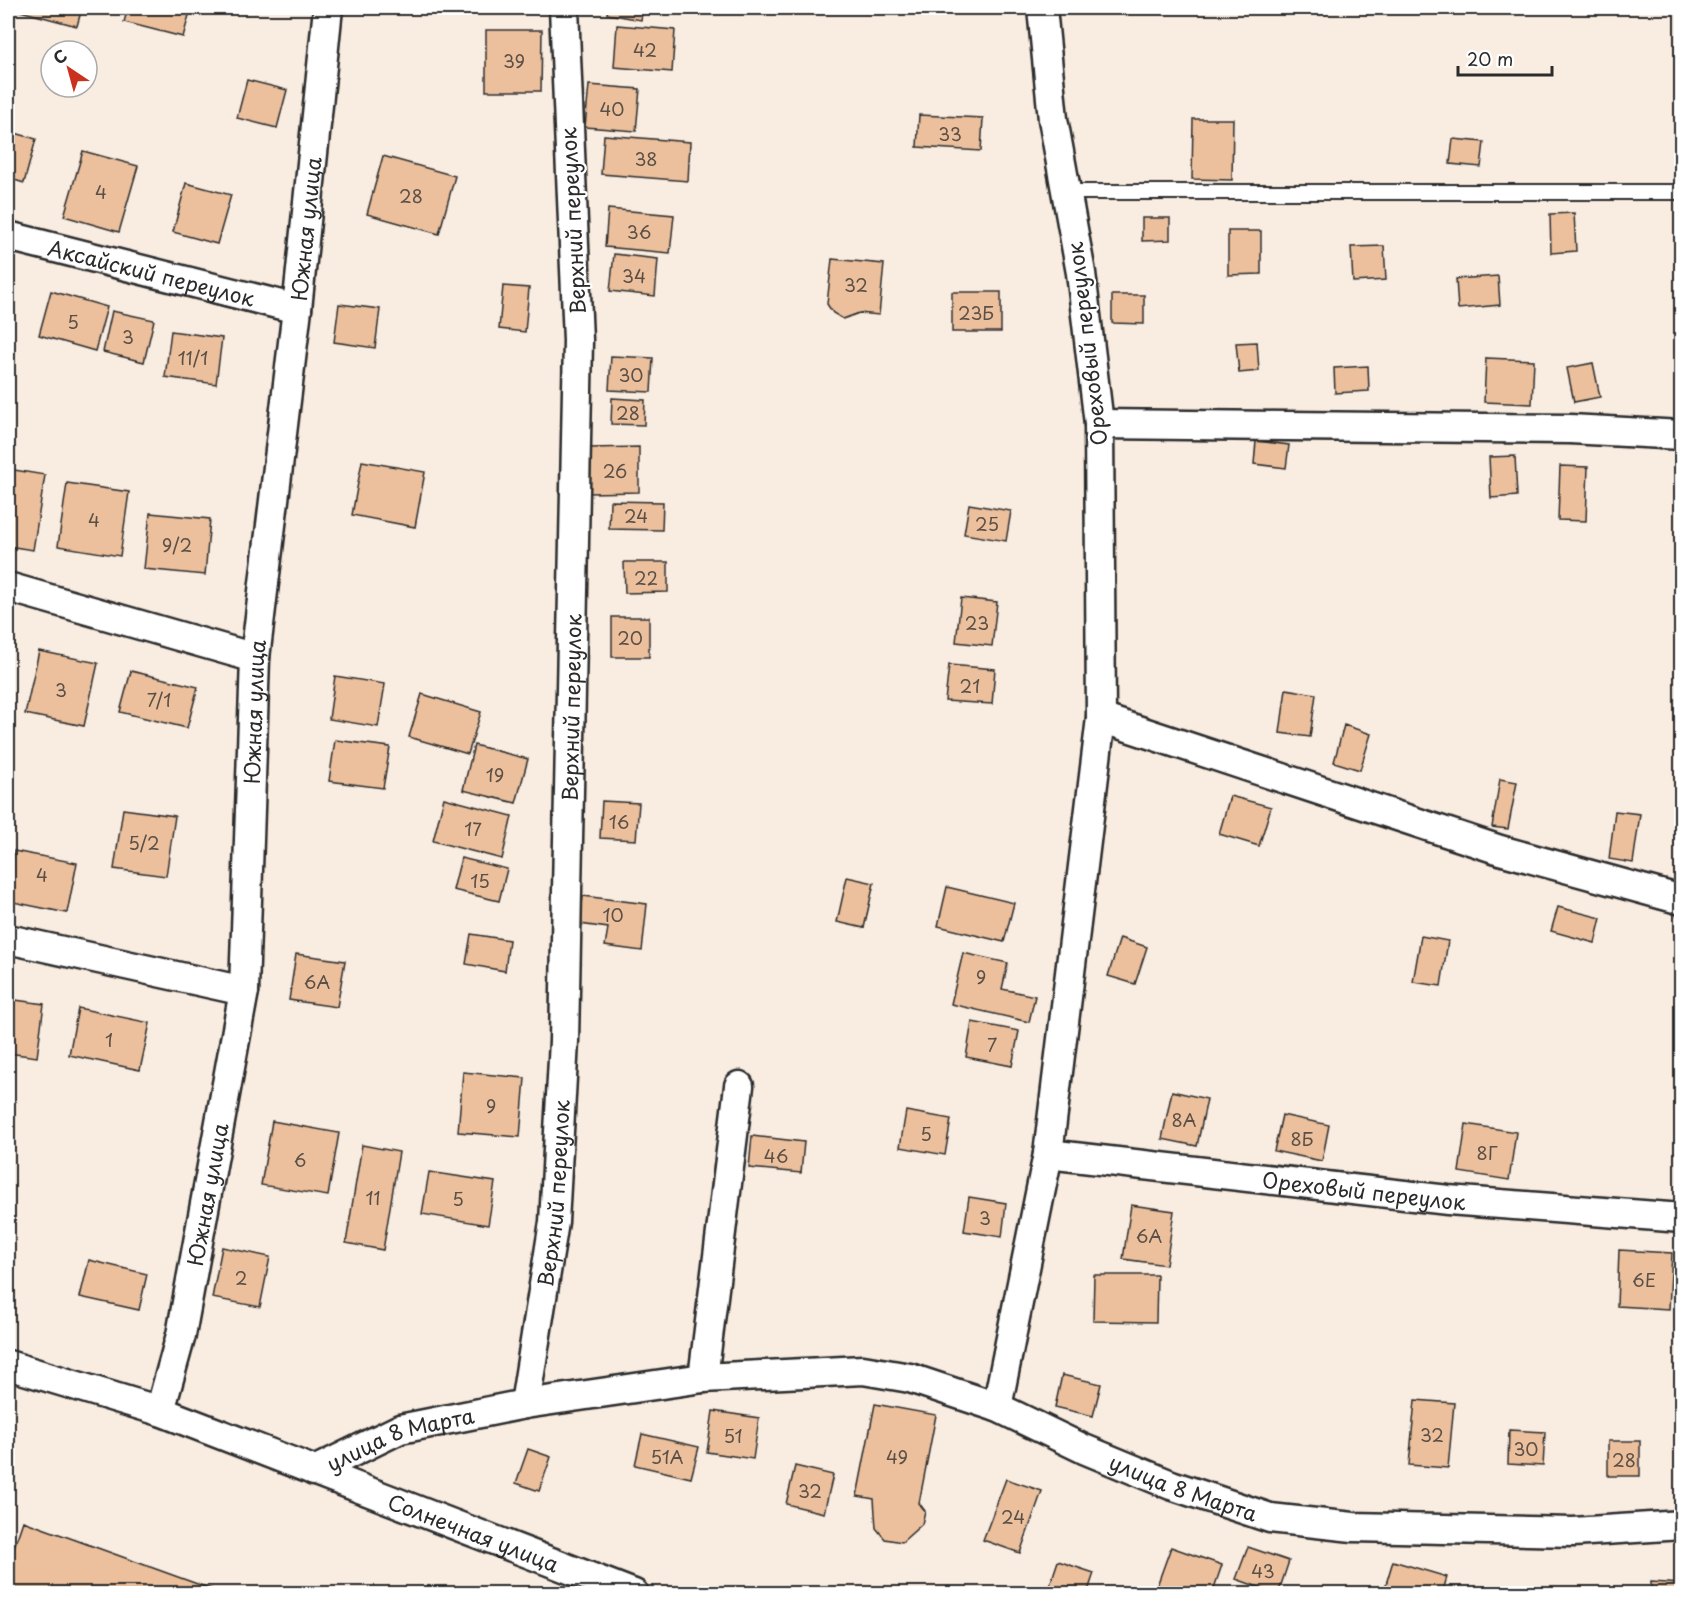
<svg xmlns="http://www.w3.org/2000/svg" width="1689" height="1601" viewBox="0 0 1689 1601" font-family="'Playpen Sans',sans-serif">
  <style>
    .building { fill: #ecc09c; stroke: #2b2b2b; stroke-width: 1.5 }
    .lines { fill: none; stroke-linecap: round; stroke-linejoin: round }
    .lane-casing { stroke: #2b2b2b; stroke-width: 18 }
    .street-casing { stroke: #2b2b2b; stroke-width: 33 }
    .lane { stroke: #fff; stroke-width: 14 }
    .street { stroke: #fff; stroke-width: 28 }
    .labels { text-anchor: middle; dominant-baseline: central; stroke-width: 4.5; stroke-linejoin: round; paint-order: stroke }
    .number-label { font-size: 18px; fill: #5b5047 }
    .street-label { font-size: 21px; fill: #2b2b2b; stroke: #fff }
  </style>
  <rect width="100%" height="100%" fill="#f9ece1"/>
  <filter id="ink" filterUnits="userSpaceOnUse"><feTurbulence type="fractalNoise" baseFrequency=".0167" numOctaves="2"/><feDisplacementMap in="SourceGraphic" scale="12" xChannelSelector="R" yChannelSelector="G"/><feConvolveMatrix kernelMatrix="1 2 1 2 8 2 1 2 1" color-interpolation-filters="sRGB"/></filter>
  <g filter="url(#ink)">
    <path class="building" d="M21,8H82L77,26L20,11Z
      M128,8H191L183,37L124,22Z
      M608,8H643L641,20L607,14Z
      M617,25L675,30L672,72L614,67Z
      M486,30H542L541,91H486Z
      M247,80L287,90L277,128L237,118Z
      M589,85L640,89L636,131L585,127Z
      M919,115L983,118L981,151L917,147Z
      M1193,119H1233L1232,180L1192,179Z
      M8,131L36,139L24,183L8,178Z
      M604,135L690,142L688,181L601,174Z
      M1453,139L1484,142L1481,167L1450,164Z
      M83,151L138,166L119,232L64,216Z
      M383,156L455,176L439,234L367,214Z
      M186,183L231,195L217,244L173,232Z
      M608,209L674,215L670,253L605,247Z
      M1574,213L1576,251L1551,253L1550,214Z
      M1142,218H1170V240L1142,241Z
      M1228,231H1261V274L1228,275Z
      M1384,246L1386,280L1353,282L1351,247Z
      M614,254L658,259L655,296L610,291Z
      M832,259L884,264L879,315L859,313L843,319L833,313L827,304Z
      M1680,265L1682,266V298L1677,297Z
      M1498,276L1500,305L1458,309L1456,279Z
      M503,286L529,288L525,332L499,329Z
      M51,291L107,307L95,351L39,335Z
      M952,292H1001V332H952Z
      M1112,295H1144V324L1112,323Z
      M339,304L380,309L375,348L334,342Z
      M112,311L154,320L144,362L103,352Z
      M171,331L222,338L216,384L165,377Z
      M1257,342L1259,371L1239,373L1236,343Z
      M611,356L653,358L651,392L609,390Z
      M1486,358L1534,360L1532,404L1484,402Z
      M1593,363L1600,397L1574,402L1567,368Z
      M1368,366L1369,391L1335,393L1334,368Z
      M612,398L645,400L644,425L611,424Z
      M1256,441L1289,445L1286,468L1254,464Z
      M639,447V492L590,493V448Z
      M1515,456L1517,496L1491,498L1489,457Z
      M362,461L425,472L415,527L352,515Z
      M1560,466L1588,467L1586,521L1558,520Z
      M8,469L45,475L33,550L8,546Z
      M67,483L129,492L120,556L58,546Z
      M610,501L663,502L662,530L609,529Z
      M969,504L1011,511L1006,541L964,534Z
      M150,513L210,519L205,575L144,569Z
      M624,562H668V592L625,593Z
      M961,598L997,602L992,646L956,642Z
      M612,617H649V657H612Z
      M39,651L98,663L84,726L25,714Z
      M949,665L995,669L992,704L945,701Z
      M131,671L198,687L187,728L120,712Z
      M335,676L385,684L378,727L329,719Z
      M1286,689L1316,694L1310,737L1280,733Z
      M422,694L481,712L468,754L409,737Z
      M1344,725L1371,734L1360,770L1334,762Z
      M335,740L390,747L383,788L329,781Z
      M474,745L528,759L516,803L463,790Z
      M1500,779L1517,782L1508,829L1492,827Z
      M1230,796L1271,807L1259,846L1219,834Z
      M444,798L512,816L502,859L433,841Z
      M602,801L639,803L636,840L600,838Z
      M123,809L175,816L166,876L114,869Z
      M1615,811L1640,814L1633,863L1609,859Z
      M14,851L77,863L67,913L8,901V885Z
      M461,858L507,869L499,901L453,890Z
      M847,877L874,883L864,928L837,922Z
      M947,887L1014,903L1004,942L938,926Z
      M583,896L647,904L642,951L605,946L608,928L580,924Z
      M1558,907L1601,918L1595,943L1551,931Z
      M471,934L509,940L505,971L466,964Z
      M1421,936L1448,941L1441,986L1413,982Z
      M1120,938L1147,947L1135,984L1108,976Z
      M963,953L1008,963L1002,989L1035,996L1029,1022L951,1004Z
      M296,954L345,961L337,1007L289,1000Z
      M8,999L44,1004L37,1057L8,1053Z
      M78,1008L150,1023L140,1070L69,1055Z
      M972,1022L1019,1031L1012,1066L966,1057Z
      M463,1072L525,1078L520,1137L458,1132Z
      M1172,1091L1207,1099L1197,1146L1162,1139Z
      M906,1111L951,1119L945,1155L900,1147Z
      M1282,1115L1329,1125L1322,1161L1274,1151Z
      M272,1121L339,1133L328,1196L261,1185Z
      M1466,1124L1516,1132L1509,1180L1459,1172Z
      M752,1136L804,1142L801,1173L749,1168Z
      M362,1145L399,1152L383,1250L346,1243Z
      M429,1172L495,1182L488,1225L422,1214Z
      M969,1197L1006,1203L1002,1237L964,1231Z
      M1131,1205L1174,1211L1166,1265L1123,1259Z
      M222,1247L270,1257L260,1307L212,1298Z
      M1619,1250L1672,1253L1669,1309L1617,1306Z
      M89,1260L147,1274L139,1310L80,1297Z
      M1094,1275H1157L1156,1322L1093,1321Z
      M1062,1375L1101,1384L1093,1416L1055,1407Z
      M1415,1400L1454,1403L1448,1468L1409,1465Z
      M875,1404L936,1415L919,1503L925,1511L922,1524L902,1542L885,1539L876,1528L874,1499L857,1496Z
      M713,1411L759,1418L753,1459L707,1452Z
      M1509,1430L1545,1432L1543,1466L1508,1464Z
      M642,1434L699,1447L691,1478L635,1465Z
      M1608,1441H1640V1476H1608Z
      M528,1449L551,1457L539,1491L516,1483Z
      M795,1466L833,1475L824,1513L786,1504Z
      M1006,1479L1042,1491L1020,1553L983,1540Z
      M23,1521L225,1594H8V1565Z
      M1171,1547L1222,1565L1212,1594H1154Z
      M1248,1547L1289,1561L1278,1594L1236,1579Z
      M1058,1561L1094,1573L1087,1594H1047Z
      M1393,1561L1447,1577L1442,1594H1383Z
      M1651,1582L1682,1584V1594H1651Z"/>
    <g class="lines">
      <g class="lane-casing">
        <path id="lane" d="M1066,192H1682"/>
      </g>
      <g class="street-casing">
        <g id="street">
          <path id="s1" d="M8,236L297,309"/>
          <path d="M1099,424L1570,429L1682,435"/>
          <path d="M8,587L255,658"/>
          <path d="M1101,718L1500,850L1682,900"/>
          <path d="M8,939L244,991"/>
          <path id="s2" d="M1048,1154L1448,1200L1682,1218"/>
          <path id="s3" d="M8,1365L160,1411L634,1594"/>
          <path d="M703,1378L739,1086"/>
          <path id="s4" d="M525,1404L554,1222L564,1041L578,340L564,8"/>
          <path d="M997,1407L1048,1154L1101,718L1099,424L1081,273L1053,119L1042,8"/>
          <path id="s5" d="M160,1411L181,1335L244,991L255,658L297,309L328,8"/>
          <path id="s6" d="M314,1471L400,1429L525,1404L703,1378L863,1370L910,1378L997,1407L1084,1449L1171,1485L1270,1518L1353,1527L1573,1532L1682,1525"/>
        </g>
      </g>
      <use href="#lane" class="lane"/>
      <use href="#street" class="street"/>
    </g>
  </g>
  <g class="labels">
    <g class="number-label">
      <text x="645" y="49">42</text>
      <text x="514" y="60">39</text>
      <text x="612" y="108">40</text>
      <text x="950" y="133">33</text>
      <text x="646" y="158">38</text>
      <text x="101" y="191">4</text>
      <text x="411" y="195">28</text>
      <text x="639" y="231">36</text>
      <text x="634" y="275">34</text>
      <text x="856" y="284">32</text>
      <text x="976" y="312">23Б</text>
      <text x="73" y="321">5</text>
      <text x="128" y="336">3</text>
      <text x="193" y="357">11/1</text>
      <text x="631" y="374">30</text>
      <text x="628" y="412">28</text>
      <text x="615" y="470">26</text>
      <text x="636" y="515">24</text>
      <text x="94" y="519">4</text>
      <text x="987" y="523">25</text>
      <text x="177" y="544">9/2</text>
      <text x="646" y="577">22</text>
      <text x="977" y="622">23</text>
      <text x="630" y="637">20</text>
      <text x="970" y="685">21</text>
      <text x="61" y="689">3</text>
      <text x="159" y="699">7/1</text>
      <text x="495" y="774">19</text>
      <text x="619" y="821">16</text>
      <text x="473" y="828">17</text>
      <text x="144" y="842">5/2</text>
      <text x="42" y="874">4</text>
      <text x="480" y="880">15</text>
      <text x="613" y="914">10</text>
      <text x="981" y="976">9</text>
      <text x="317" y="981">6А</text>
      <text x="109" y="1039">1</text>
      <text x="992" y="1044">7</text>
      <text x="491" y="1105">9</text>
      <text x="1184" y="1119">8А</text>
      <text x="926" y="1133">5</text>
      <text x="1302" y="1138">8Б</text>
      <text x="1487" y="1152">8Г</text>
      <text x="776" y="1155">46</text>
      <text x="300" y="1159">6</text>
      <text x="373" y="1197">11</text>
      <text x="458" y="1198">5</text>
      <text x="985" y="1217">3</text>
      <text x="1149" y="1235">6А</text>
      <text x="241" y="1277">2</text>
      <text x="1644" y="1279">6Е</text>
      <text x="1432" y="1434">32</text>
      <text x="733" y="1435">51</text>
      <text x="1526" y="1448">30</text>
      <text x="667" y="1456">51А</text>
      <text x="897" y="1456">49</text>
      <text x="1624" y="1459">28</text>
      <text x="810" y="1490">32</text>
      <text x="1013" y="1516">24</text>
      <text x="1263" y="1570">43</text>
    </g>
    <g class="street-label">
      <text transform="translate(572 221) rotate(-93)">Верхний переулок</text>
      <text stroke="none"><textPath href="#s5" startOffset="1194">Южная улица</textPath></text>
      <text stroke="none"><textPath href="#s1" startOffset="148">Аксайский переулок</textPath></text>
      <text transform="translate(1086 344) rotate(-97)">Ореховый переулок</text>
      <text stroke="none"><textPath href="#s4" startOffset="699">Верхний переулок</textPath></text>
      <text stroke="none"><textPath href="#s5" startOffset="708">Южная улица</textPath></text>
      <text stroke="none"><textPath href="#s2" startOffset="318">Ореховый переулок</textPath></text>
      <text stroke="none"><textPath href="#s4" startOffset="213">Верхний переулок</textPath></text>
      <text stroke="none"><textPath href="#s5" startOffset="222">Южная улица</textPath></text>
      <text stroke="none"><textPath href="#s6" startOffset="93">улица 8 Марта</textPath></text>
      <text stroke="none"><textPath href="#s6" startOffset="906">улица 8 Марта</textPath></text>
      <text stroke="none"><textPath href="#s3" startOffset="495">Солнечная улица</textPath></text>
    </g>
  </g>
  <rect width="1689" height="1601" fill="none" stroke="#fff" stroke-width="30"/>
  <rect x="15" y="15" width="1659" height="1571" fill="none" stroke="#2b2b2b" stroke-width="2" filter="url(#ink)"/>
  <g transform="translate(69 69) rotate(324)"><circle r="28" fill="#ffffff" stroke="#aaaaaa" stroke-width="1.5"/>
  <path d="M0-4.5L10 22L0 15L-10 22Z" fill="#c8321e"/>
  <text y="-9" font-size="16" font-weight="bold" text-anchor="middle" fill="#2b2b2b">С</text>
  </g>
  <path d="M1458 66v9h94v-9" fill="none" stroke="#2b2b2b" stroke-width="3"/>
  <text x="1467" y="66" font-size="18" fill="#2b2b2b" stroke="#ffffff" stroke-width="4.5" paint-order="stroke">20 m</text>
</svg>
